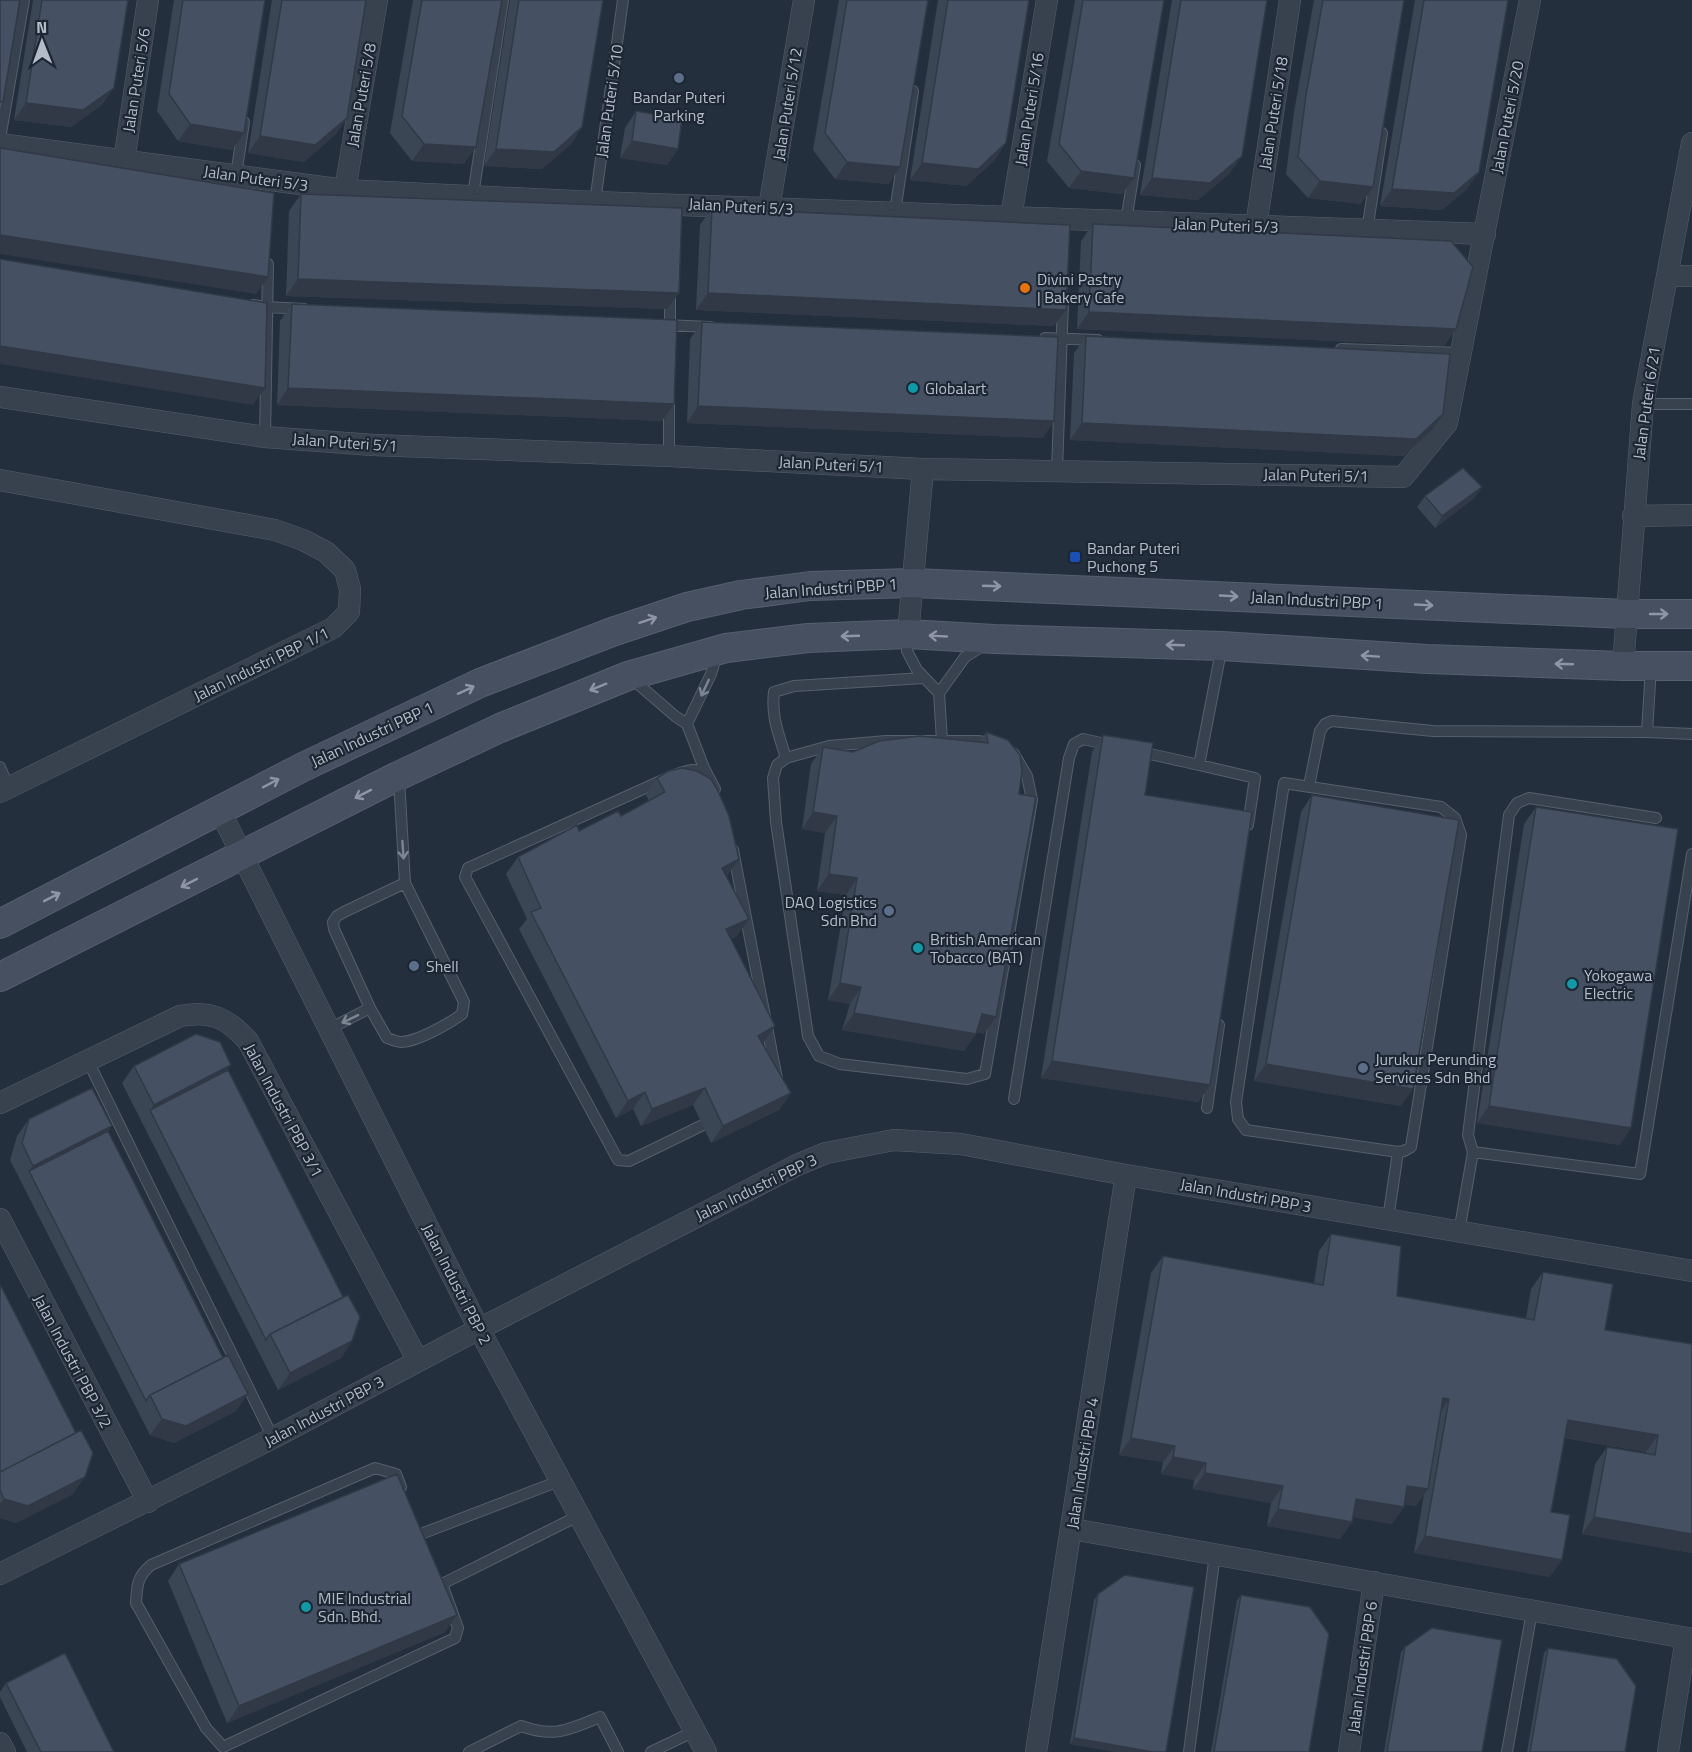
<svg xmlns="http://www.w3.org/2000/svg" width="1692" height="1752" viewBox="0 0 1692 1752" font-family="'Titillium Web',sans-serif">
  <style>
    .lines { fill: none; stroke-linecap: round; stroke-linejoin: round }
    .service-casing { stroke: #565f6c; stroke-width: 12 }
    .minor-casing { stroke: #565f6c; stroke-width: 22 }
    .secondary-casing { stroke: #565f6c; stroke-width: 30 }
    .service { stroke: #38414e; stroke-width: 10 }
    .minor { stroke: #38414e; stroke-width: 21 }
    .secondary { stroke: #465061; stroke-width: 28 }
    .wall { fill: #3b4654 }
    .shaded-wall { fill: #303945 }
    .building { fill: #455162; stroke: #303945; stroke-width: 1.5 }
    .oneway { stroke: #8e96a5 }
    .oneway2 { stroke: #7c8592 }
    .service-dot { fill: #5c6f8a; stroke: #1d2633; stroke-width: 2 }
    .food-dot { fill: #e8710a; stroke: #1d2633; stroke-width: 2 }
    .culture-dot { fill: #0f9aa8; stroke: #1d2633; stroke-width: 2 }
    .transit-dot { fill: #1a4fb4; stroke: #1d2633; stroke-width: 2 }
    .labels { text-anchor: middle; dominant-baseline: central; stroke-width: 4.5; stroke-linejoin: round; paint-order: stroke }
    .street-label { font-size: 16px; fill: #b4bcc9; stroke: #1d2633 }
    .poi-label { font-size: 16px; fill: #b4bcc9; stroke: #1d2633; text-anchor: start }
  </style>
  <rect width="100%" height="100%" fill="#242f3e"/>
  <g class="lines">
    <g class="service-casing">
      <path id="service" d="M0,139L24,0
        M236,175L244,122
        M473,195L503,0
        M595,202L623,0
        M895,212L913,91
        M1126,221L1135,165
        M1367,231L1382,133
        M253,305L267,307L304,309
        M664,325L711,327
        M670,330V292
        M1045,338L1098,340
        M1341,349L1461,353
        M1643,404H1692
        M265,437L268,264
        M669,456V397
        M1057,470L1063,302
        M908,636L907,651L917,670L939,693L942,741
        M631,678L675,716L687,724L704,768L715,789
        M939,693L965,657L984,645
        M687,724L711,674L717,654
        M1647,732L1651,666
        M886,741H978L999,744L1014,754L1027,776L1032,800L985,1074L967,1079L840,1064L819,1056L808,1036L776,822L773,778L777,765L786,758L829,746Z
        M1137,751L1199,765L1222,646
        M786,758C779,735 771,717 774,692L794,686L924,678
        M1199,765L1255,778L1248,825
        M0,767L9,788
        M399,779L405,883L464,1002L462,1014C450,1023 417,1042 401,1042C397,1042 391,1039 387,1038L370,1008L334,929L333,922L337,916L344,912L405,883
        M1284,783L1441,807L1455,818L1461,835L1411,1147L1404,1151L1398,1152L1246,1130L1238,1119L1236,1102Z
        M1309,786L1320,731L1325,724L1332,721L1433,731L1647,732L1692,734
        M733,850L777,1079
        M329,1029L370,1008
        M88,1061L273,1438
        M1014,1099L1069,758L1074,744L1083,739L1110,745
        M1207,1108L1219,1025
        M703,1125L629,1161L618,1160L465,877L468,868L674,775L687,771L704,768
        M1473,1152L1468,1135L1509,815L1517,803L1529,798L1656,818
        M1388,1219L1398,1152
        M1459,1232L1473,1152L1640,1174L1692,854
        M401,1487L396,1474L375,1468L151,1565C137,1577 137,1585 136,1603L206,1728L223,1747L455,1638L458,1628L442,1584L578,1516
        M421,1534L559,1481
        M469,1752L521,1726C555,1738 568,1730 600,1717L618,1752
        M651,1752L695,1731
        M1189,1752L1215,1554
        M1507,1752L1532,1611"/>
    </g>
    <g class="minor-casing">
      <path id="minor" d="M0,144L345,190L595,202L1485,234
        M124,161L148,0
        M345,190L377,0
        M769,208L804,0
        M1011,217L1047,0
        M1256,226L1290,0
        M1668,276H1692
        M0,397L265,437L373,445L669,456L923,469L1403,477L1447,423L1530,0
        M0,480L275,530L303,540L326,552L345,570L350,589L349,612L333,628L0,792
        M1633,516L1692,515
        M908,634L923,469
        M1623,666L1643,404L1692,143
        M220,811L479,1329L706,1752
        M0,1103L180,1016C211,1010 227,1018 248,1041L418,1361
        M0,1219L148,1502
        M1072,1529L1692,1639
        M0,1574L273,1438L479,1329L797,1165L826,1153L894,1140L961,1144L1126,1175L1692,1271
        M0,1743L5,1752
        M1036,1752L1126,1175
        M1349,1752L1374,1582
        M1668,1752L1686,1638"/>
    </g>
    <g class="secondary-casing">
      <path id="secondary" d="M0,924L303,767L480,683L612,632L687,607L741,595L810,586L913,583L1626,614H1692
        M0,977L398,776L500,728L628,676L726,648L808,638L908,634L994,639L1222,646L1427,659L1623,666H1692"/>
    </g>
    <use href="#service" class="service"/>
    <use href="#minor" class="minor"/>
    <use href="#secondary" class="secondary"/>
  </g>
  <path class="wall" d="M33,0H128L102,105L71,127L14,120Z
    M174,0H265L244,133L232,150L178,141L157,111Z
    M272,0H366L347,118L335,135L304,162L248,153Z
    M413,0H502L464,164L412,161L390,133Z
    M510,0H603L582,127L571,144L542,169L484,166Z
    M839,0H928L889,184L835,179L813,150Z
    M938,0H1029L995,160L966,186L910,180Z
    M1075,0H1164L1134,178L1122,194L1069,188L1047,161Z
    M1172,0H1267L1230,173L1198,200L1140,195Z
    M1314,0H1404L1361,204L1308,198L1286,174L1294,112Z
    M1415,0H1508L1467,189L1442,210L1380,206Z
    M636,111L678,149L667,165L620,158L625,128Z
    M301,194L679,293L667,309L286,296L289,211Z
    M712,208L1054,326L696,310L700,225Z
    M1093,224L1456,329L1444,346L1077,329L1081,241Z
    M292,304L662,421L277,405L280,321Z
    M702,322L1043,438L687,423L690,339Z
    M1086,336L1443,414L1432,430L1404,456L1070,440L1074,353Z
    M1482,487L1474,498L1435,528L1417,507L1425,496Z
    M986,732L1019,794L984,1034L977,1032L964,1051L842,1030L850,1004L828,1000L846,895L817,891L825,833L802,829L811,764L823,747L853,752L980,742Z
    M1103,735L1145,795L1210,1085L1198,1102L1041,1078L1092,752Z
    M657,778L739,859L726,876L737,936L731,939L775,1026L762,1044L791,1093L779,1110L711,1143L693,1105L641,1126L633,1109L616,1118L519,929L527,919L506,874L518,857L621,816L649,801L646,795Z
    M1312,795L1401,1106L1254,1081L1301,812Z
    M1536,807L1620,1145L1477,1123L1524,824Z
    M134,1066L228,1070L352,1341L341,1358L278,1390L122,1083Z
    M29,1119L108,1131L236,1411L174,1443L150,1435L10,1160L17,1136Z
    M1331,1234L1397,1296L1526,1318L1531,1289L1543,1272L1605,1330L1692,1344V1553L1582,1534L1595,1464L1607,1447L1646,1454V1452L1564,1438L1551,1512L1550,1577L1414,1553L1424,1494L1416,1506L1404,1504V1507L1392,1524L1353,1517L1352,1522L1340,1539L1267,1526L1271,1503L1193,1489L1194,1480L1161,1474L1163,1462L1119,1455L1151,1273L1163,1256L1314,1283L1319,1251Z
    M0,1284L73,1494L16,1523L0,1518Z
    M179,1564L445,1632L227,1723L168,1581Z
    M1098,1594L1166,1752H1116L1070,1744L1094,1600Z
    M1241,1595L1309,1752H1211L1237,1600Z
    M1405,1647L1482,1752H1384L1401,1652Z
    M1548,1648L1625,1752H1527L1544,1653Z
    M6,1683L114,1752H27L0,1697V1692Z"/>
  <path class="shaded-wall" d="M114,88L102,105L71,127L14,120L26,103Z
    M347,118L335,135L304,162L248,153L260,136Z
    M190,124L244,133L232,150L178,141Z
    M582,127L571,144L542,169L484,166L496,149Z
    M632,141L678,149L667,165L620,158Z
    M1006,143L995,160L966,186L910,180L922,163Z
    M424,144L476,147L464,164L412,161Z
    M1242,156L1230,173L1198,200L1140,195L1152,178Z
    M847,162L900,167L889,184L835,179Z
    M1081,171L1134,178L1122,194L1069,188Z
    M1479,172L1467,189L1442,210L1380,206L1392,189Z
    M1320,181L1373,187L1361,204L1308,198Z
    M0,235L268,277L256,294L0,254Z
    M298,279L679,293L667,309L286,296Z
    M708,293L1066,310L1054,326L696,310Z
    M1089,312L1456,329L1444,346L1077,329Z
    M0,346L265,388L253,405L0,364Z
    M288,388L674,404L662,421L277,405Z
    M698,406L1054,421L1043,438L687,423Z
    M1443,414L1432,430L1404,456L1070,440L1082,423Z
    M1482,487L1474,498L1435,528L1442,516Z
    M813,812L837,816L825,833L802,829Z
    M739,859L727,876L710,885L722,868Z
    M829,874L857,878L846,895L817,891Z
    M749,919L737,936L714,946L726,929Z
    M840,983L861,987L850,1004L828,1000Z
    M854,1013L976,1034L964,1051L842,1030Z
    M982,1014L996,1017L984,1034L970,1031Z
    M775,1026L763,1043L746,1053L758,1036Z
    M1052,1061L1210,1085L1198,1102L1041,1078Z
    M1266,1064L1413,1089L1401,1106L1254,1081Z
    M231,1065L220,1082L150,1110L154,1105Z
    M705,1088L693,1105L641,1126L652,1109Z
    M645,1092L633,1109L616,1118L628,1101Z
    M791,1093L779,1110L711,1143L723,1126Z
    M1489,1106L1631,1128L1620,1145L1477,1123Z
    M112,1126L100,1143L29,1171L33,1166Z
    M352,1341L341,1358L278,1390L290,1373Z
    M248,1394L236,1411L174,1443L150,1435L162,1419Z
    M1443,1398L1449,1399L1438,1416Z
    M1568,1420L1658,1435L1646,1452L1556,1436Z
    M1131,1438L1175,1446L1163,1462L1119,1455Z
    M1173,1457L1206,1463L1194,1480L1161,1474Z
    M1205,1473L1283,1486L1271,1503L1193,1489Z
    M85,1477L73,1494L16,1523L0,1518V1504L4,1499Z
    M1407,1486L1428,1489L1416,1506L1396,1503Z
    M1356,1499L1404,1507L1392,1524L1344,1516Z
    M1278,1509L1352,1522L1340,1539L1267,1526Z
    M1594,1517L1692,1534V1553L1582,1534Z
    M1425,1536L1562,1560L1550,1577L1414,1553Z
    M457,1615L445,1632L227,1723L239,1706Z
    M1074,1738L1153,1752H1116L1070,1744Z"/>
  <path class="building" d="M0,0H20L3,102H0Z
    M42,0H128L114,88L83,110L26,103Z
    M183,0H265L244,133L190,124L169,94Z
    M282,0H366L347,118L315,145L260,136Z
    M422,0H502L476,147L424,144L402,116Z
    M519,0H603L582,127L554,152L496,149Z
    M847,0H928L900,167L847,162L825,133Z
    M948,0H1029L1006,143L978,169L922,163Z
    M1083,0H1164L1134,178L1081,171L1059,144Z
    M1181,0H1267L1242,156L1210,183L1152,178Z
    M1323,0H1404L1373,187L1320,181L1298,157L1306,95Z
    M1424,0H1508L1479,172L1454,193L1392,189Z
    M636,111L682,119L678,149L632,141Z
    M0,148L274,193L268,277L0,235Z
    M301,194L682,208L679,293L298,279Z
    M712,208L1070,225L1066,310L708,293Z
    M1093,224L1451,241L1473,267L1456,329L1089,312Z
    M0,259L267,303L265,388L0,346Z
    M292,304L677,320L674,404L288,388Z
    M702,322L1058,337L1054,421L698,406Z
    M1086,336L1450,354L1443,414L1416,439L1082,423Z
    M1463,468L1482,487L1442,516L1425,496Z
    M986,732L1008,740L1020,755L1022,771L1019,794L1036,797L996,1017L982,1014L976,1034L854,1013L861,987L840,983L857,878L829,874L837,816L813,812L823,747L853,752L879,741L920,736L988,743Z
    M1103,735L1153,743L1145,795L1252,812L1210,1085L1052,1061Z
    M682,768L697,771L711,779L718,791L729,816L739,859L722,868L749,919L726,929L775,1026L758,1036L791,1093L723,1126L705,1088L652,1109L645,1092L628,1101L531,912L541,908L518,857L577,825L579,831L618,811L621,816L665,792L657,778L668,771Z
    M1312,795L1459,820L1413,1089L1266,1064Z
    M1536,807L1678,829L1631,1128L1489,1106Z
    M196,1034L220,1042L231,1065L154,1105L134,1066Z
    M228,1070L343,1297L270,1334L266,1340L150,1110Z
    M92,1088L112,1126L33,1166L22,1143L29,1119Z
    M108,1131L223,1358L150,1395L146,1401L29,1171Z
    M1331,1234L1401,1246L1397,1296L1534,1320L1543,1272L1613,1284L1605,1330L1692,1344V1534L1594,1517L1607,1447L1655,1455L1658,1435L1568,1420L1551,1512L1570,1515L1562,1560L1425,1536L1449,1399L1443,1398L1428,1489L1407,1486L1404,1507L1356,1499L1352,1522L1278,1509L1283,1486L1205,1473L1206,1463L1173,1457L1175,1446L1131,1438L1163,1256L1323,1285Z
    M0,1284L76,1433L0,1472Z
    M348,1295L360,1317L352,1341L290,1373L270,1334Z
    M228,1355L248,1394L186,1426L162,1419L150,1395Z
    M81,1430L93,1453L85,1477L28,1506L4,1499L0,1490V1472Z
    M397,1474L457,1615L239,1706L179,1564Z
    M1125,1575L1194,1587L1166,1752H1153L1074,1738L1098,1594Z
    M1241,1595L1310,1607L1329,1634L1309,1752H1214Z
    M1432,1628L1502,1640L1482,1752H1387L1405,1647Z
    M1548,1648L1617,1659L1636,1686L1625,1752H1530Z
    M65,1653L114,1752H41L6,1683Z"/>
  <defs><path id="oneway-shaft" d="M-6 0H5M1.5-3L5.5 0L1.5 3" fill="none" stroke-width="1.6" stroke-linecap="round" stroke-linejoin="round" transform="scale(1.5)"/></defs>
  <g class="oneway">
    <use href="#oneway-shaft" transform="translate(992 586) rotate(2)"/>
    <use href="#oneway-shaft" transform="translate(1229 596) rotate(3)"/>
    <use href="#oneway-shaft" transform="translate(1424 605) rotate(3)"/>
    <use href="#oneway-shaft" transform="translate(1659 614)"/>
    <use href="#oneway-shaft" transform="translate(648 620) rotate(-18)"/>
    <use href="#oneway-shaft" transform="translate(850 636) rotate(178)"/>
    <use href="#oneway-shaft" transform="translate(938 636) rotate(-177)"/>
    <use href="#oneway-shaft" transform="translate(1175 645) rotate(-178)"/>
    <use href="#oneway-shaft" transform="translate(1370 656) rotate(-176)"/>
    <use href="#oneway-shaft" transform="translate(1564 664) rotate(-178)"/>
    <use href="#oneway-shaft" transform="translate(598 687) rotate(158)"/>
    <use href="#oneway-shaft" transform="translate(466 690) rotate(-25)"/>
    <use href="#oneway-shaft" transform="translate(271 783) rotate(-28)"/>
    <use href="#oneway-shaft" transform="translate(363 794) rotate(153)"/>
    <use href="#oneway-shaft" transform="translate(189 883) rotate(153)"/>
    <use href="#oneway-shaft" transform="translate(52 897) rotate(-27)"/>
  </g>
  <g class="oneway2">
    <use href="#oneway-shaft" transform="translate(705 688) rotate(115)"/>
    <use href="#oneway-shaft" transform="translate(403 850) rotate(86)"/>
    <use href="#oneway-shaft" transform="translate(350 1019) rotate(154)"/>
  </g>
  <g class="service-dot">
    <circle cx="679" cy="78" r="6"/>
    <circle cx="889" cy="911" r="6"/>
    <circle cx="414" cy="966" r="6"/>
    <circle cx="1363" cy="1068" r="6"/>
  </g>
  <circle class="food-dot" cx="1025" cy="288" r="6"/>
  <g class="culture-dot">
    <circle cx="913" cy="388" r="6"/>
    <circle cx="918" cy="948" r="6"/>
    <circle cx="1572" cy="984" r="6"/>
    <circle cx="306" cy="1607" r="6"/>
  </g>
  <rect class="transit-dot" x="1069" y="551" width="12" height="12" rx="3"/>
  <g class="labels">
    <g class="street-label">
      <text transform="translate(136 80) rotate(-81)">Jalan Puteri 5/6</text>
      <text transform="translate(361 95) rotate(-80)">Jalan Puteri 5/8</text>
      <text transform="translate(609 101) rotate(-82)">Jalan Puteri 5/10</text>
      <text transform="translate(787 104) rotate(-81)">Jalan Puteri 5/12</text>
      <text transform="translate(1029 109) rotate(-81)">Jalan Puteri 5/16</text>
      <text transform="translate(1273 113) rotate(-81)">Jalan Puteri 5/18</text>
      <text transform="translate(1507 117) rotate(-79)">Jalan Puteri 5/20</text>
      <text transform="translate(256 178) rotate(8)">Jalan Puteri 5/3</text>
      <text transform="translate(741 206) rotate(3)">Jalan Puteri 5/3</text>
      <text transform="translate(1226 225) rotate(2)">Jalan Puteri 5/3</text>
      <text transform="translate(1646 403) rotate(-82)">Jalan Puteri 6/21</text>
      <text transform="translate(345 442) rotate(4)">Jalan Puteri 5/1</text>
      <text transform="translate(831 464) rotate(3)">Jalan Puteri 5/1</text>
      <text transform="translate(1316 475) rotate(1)">Jalan Puteri 5/1</text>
      <text transform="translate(831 588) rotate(-4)">Jalan Industri PBP 1</text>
      <text transform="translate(1317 600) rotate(3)">Jalan Industri PBP 1</text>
      <text transform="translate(261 664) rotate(-26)">Jalan Industri PBP 1/1</text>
      <text transform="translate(372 734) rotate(-25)">Jalan Industri PBP 1</text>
      <text transform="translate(284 1110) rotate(62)">Jalan Industri PBP 3/1</text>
      <text transform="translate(756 1187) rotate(-26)">Jalan Industri PBP 3</text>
      <text transform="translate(1246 1195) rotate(10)">Jalan Industri PBP 3</text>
      <text transform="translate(457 1284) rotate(63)">Jalan Industri PBP 2</text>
      <text transform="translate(73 1361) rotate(62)">Jalan Industri PBP 3/2</text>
      <text transform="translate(324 1411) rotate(-28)">Jalan Industri PBP 3</text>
      <text transform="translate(1082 1463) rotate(-81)">Jalan Industri PBP 4</text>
      <text transform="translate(1362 1667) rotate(-82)">Jalan Industri PBP 6</text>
    </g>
    <g class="poi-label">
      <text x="679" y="97" text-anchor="middle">Bandar Puteri<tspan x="679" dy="18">Parking</tspan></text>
      <text x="1037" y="279">Divini Pastry<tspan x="1037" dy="18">| Bakery Cafe</tspan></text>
      <text x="925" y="388">Globalart</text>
      <text x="1087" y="548">Bandar Puteri<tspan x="1087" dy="18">Puchong 5</tspan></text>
      <text x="877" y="902" text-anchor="end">DAQ Logistics<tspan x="877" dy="18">Sdn Bhd</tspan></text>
      <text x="930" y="939">British American<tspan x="930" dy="18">Tobacco (BAT)</tspan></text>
      <text x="426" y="966">Shell</text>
      <text x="1584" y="975">Yokogawa<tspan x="1584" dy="18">Electric</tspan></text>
      <text x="1375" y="1059">Jurukur Perunding<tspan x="1375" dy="18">Services Sdn Bhd</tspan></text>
      <text x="318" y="1598">MIE Industrial<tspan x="318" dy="18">Sdn. Bhd.</tspan></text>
    </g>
  </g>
  <g transform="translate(42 42) rotate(359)" stroke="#1d2633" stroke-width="4.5" paint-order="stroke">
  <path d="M0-4.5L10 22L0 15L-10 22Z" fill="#b4bcc9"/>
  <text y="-9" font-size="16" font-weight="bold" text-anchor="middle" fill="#b4bcc9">N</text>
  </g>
</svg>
